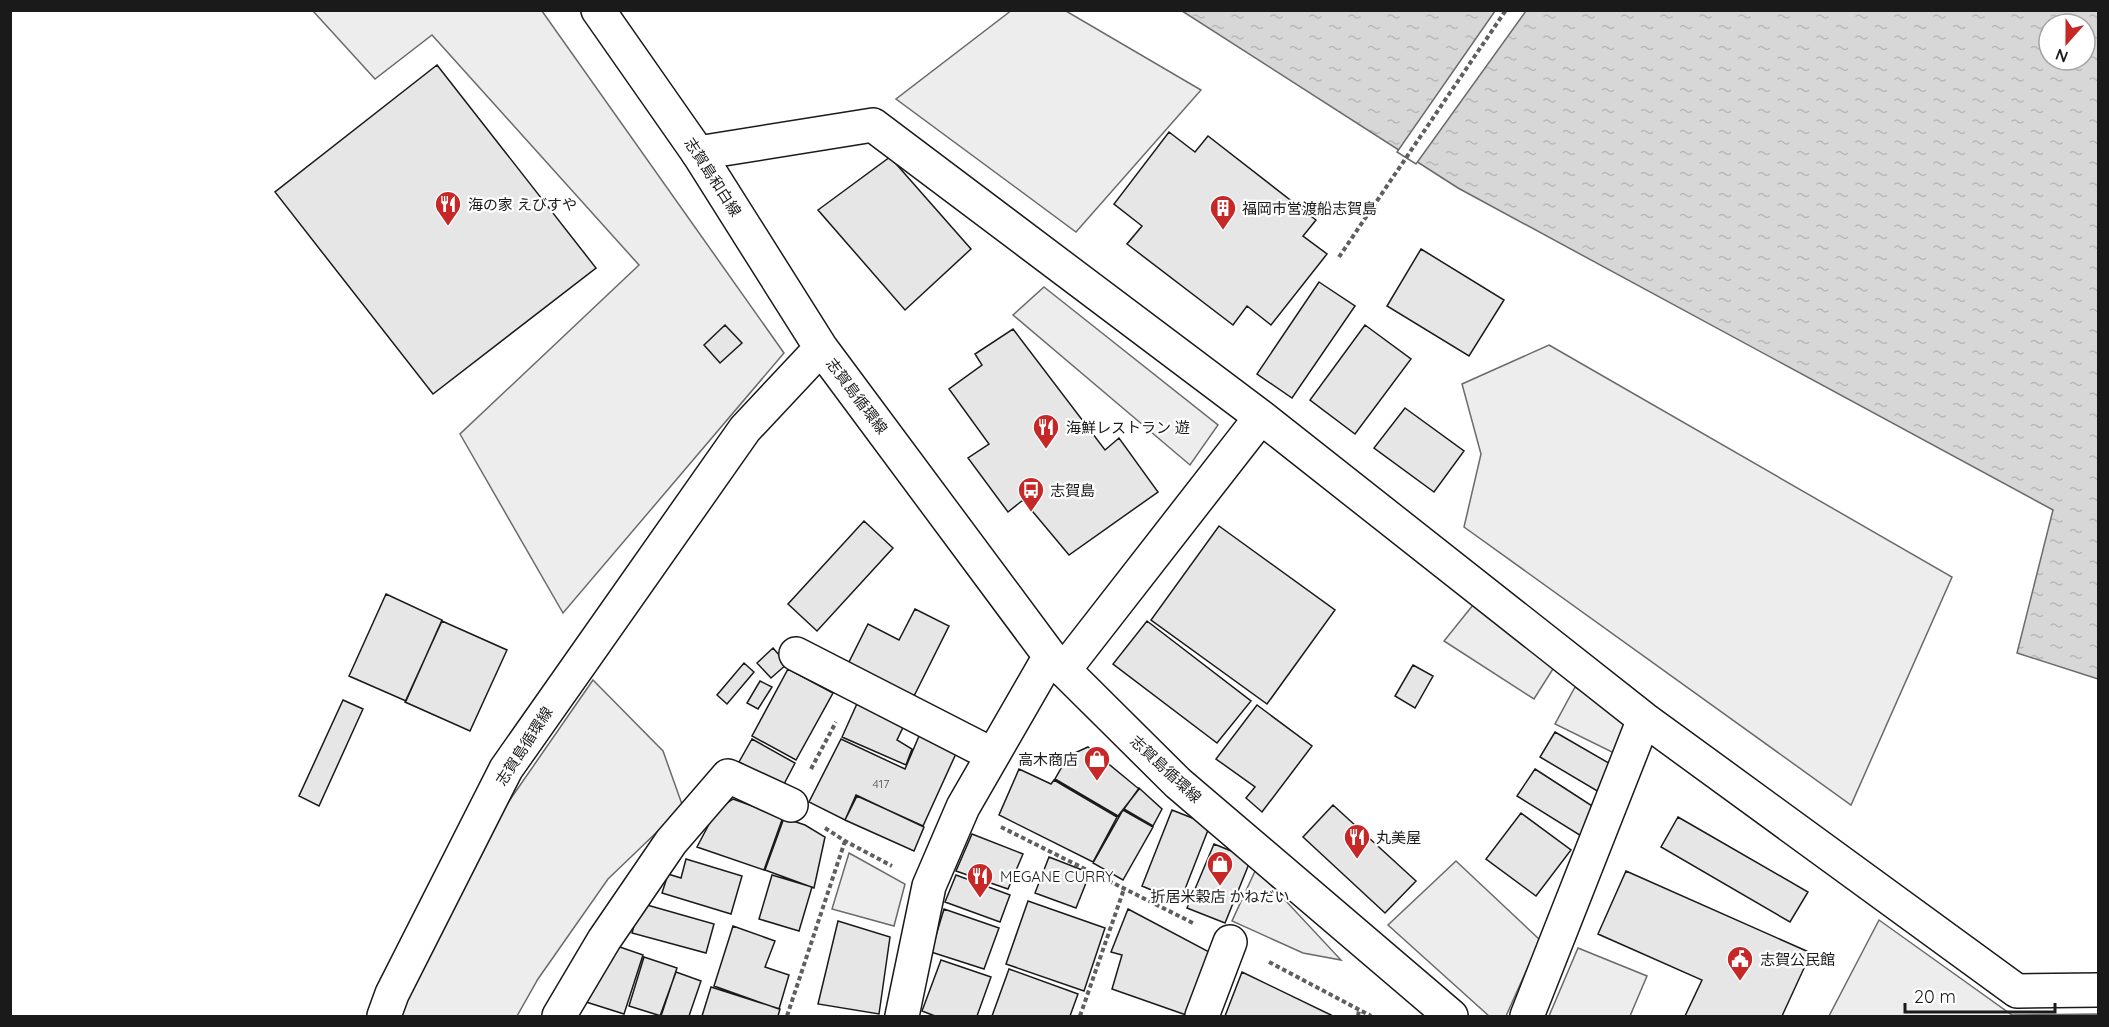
<svg xmlns="http://www.w3.org/2000/svg" width="2109" height="1027" viewBox="0 0 2109 1027" font-family="Quicksand,'Noto Sans JP',sans-serif">
  <style>
    .built { fill: #ededed; stroke: #6a6a6a; stroke-width: 1.5 }
    .water { fill: url(#water-ripples); stroke: #6a6a6a; stroke-width: 1.5; fill-rule: evenodd }
    .pier { fill: #fff; stroke: #6a6a6a; stroke-width: 1.5 }
    .building { fill: #e6e6e6; stroke: #1a1a1a; stroke-width: 1.5 }
    .lines { fill: none; stroke-linecap: round; stroke-linejoin: round }
    .minor-casing { stroke: #1a1a1a; stroke-width: 36 }
    .major-casing { stroke: #1a1a1a; stroke-width: 36 }
    .path { stroke: #5f5f5f; stroke-width: 4; stroke-dasharray: 4.5 3; stroke-linecap: butt }
    .minor { stroke: #fff; stroke-width: 33 }
    .major { stroke: #fff; stroke-width: 33 }
    .labels { text-anchor: middle; dominant-baseline: central; stroke-width: 4.5; stroke-linejoin: round; paint-order: stroke }
    .number-label { font-size: 12px; fill: #4d4d4d }
    .street-label { font-size: 15px; fill: #1a1a1a; stroke: #fff }
    .poi-label { font-size: 15px; fill: #1a1a1a; stroke: #fff; text-anchor: start }
  </style>
  <defs>
    <pattern id="water-ripples" width="26" height="14" patternUnits="userSpaceOnUse" patternTransform="scale(1.5)"><rect width="26" height="14" fill="#d7d7d7"/><path d="M2 4q2-2 4 0t4 0M15 11q2-2 4 0t4 0" fill="none" stroke="#b8b8b8"/></pattern>
  </defs>
  <rect width="100%" height="100%" fill="#fff"/>
  <path class="built" d="M1012,10L1066,11L1201,90L1076,232L896,99Z
    M313,11H542L784,353L563,613L460,434L639,265L432,35L375,79Z
    M1044,287L1218,425L1190,465L1013,315Z
    M1549,345L1952,577L1851,805L1464,527L1481,454L1462,384Z
    M1473,605L1558,661L1534,699L1444,641Z
    M593,680L663,751L683,807L608,879L538,979L517,1016H400L418,968L498,817Z
    M1575,687L1630,722L1614,753L1555,724Z
    M849,853L905,884L894,926L832,909Z
    M1456,861L1540,940L1506,1016H1489L1388,925Z
    M1256,869L1341,960L1303,953L1232,921Z
    M1879,920L2012,1015L2098,1014V1016H1829Z
    M1578,948L1647,976L1630,1016H1549Z"/>
  <path class="water" d="M1182,11H2098V679L2017,653L2053,510L1458,188ZM2049,24H2085V60H2049Z"/>
  <path class="pier" d="M1495,11H1526L1416,164L1397,152Z"/>
  <path class="building" d="M437,65L596,268L433,394L275,192Z
    M1169,132L1195,152L1208,136L1316,220L1303,236L1327,254L1271,325L1247,306L1233,325L1127,244L1142,226L1114,204Z
    M890,157L971,249L905,310L818,210Z
    M1421,249L1504,300L1469,356L1387,306Z
    M1319,282L1355,306L1292,398L1257,374Z
    M725,325L742,343L720,363L704,345Z
    M1365,325L1411,359L1355,434L1310,400Z
    M1013,329L1105,450L1119,438L1158,492L1069,555L1023,500L1008,512L968,458L989,444L949,389L982,365L975,354Z
    M1405,408L1464,451L1434,492L1374,448Z
    M864,521L893,548L817,631L788,604Z
    M1219,526L1335,610L1267,704L1151,620Z
    M386,594L442,620L406,701L349,676Z
    M915,609L949,626L914,696L848,664L868,624L899,640Z
    M442,621L507,650L470,731L405,702Z
    M1147,621L1251,701L1217,743L1113,664Z
    M773,648L787,664L771,678L757,663Z
    M744,663L754,672L727,704L717,695Z
    M1413,665L1433,676L1415,708L1395,696Z
    M788,669L833,693L796,760L752,736Z
    M760,681L772,687L758,709L747,703Z
    M860,697L907,719L897,740L912,749L906,765L842,737Z
    M343,700L363,709L319,806L299,796Z
    M1257,705L1312,746L1262,812L1246,798L1255,787L1216,759Z
    M922,729L959,747L923,826L857,796L845,820L809,802L841,739L905,769Z
    M1555,732L1619,769L1604,795L1540,757Z
    M752,739L795,763L783,786L739,762Z
    M1088,747L1139,789L1118,816L1055,779L1068,756Z
    M1019,769L1051,784L1054,780L1117,817L1093,862L999,815Z
    M1535,769L1603,813L1586,839L1517,796Z
    M1139,788L1162,809L1153,826L1124,809Z
    M856,795L924,827L914,851L845,820Z
    M733,799L783,817L764,870L697,847L717,809Z
    M1333,805L1416,881L1385,913L1303,837Z
    M1123,810L1153,827L1123,880L1093,863Z
    M1172,810L1210,825L1180,902L1142,886Z
    M1521,813L1571,850L1536,896L1486,859Z
    M1678,817L1808,892L1790,922L1661,847Z
    M784,818L805,825L825,837L814,888L765,870Z
    M972,834L1023,854L1008,889L956,871Z
    M1214,844L1251,859L1225,923L1187,908Z
    M1049,857L1090,873L1076,908L1035,893Z
    M686,859L742,876L731,914L662,893L668,874L681,878Z
    M1626,871L1811,953L1782,1016H1685L1702,980L1598,934Z
    M772,875L812,887L799,931L759,919Z
    M956,875L1010,895L1000,922L945,902Z
    M1028,901L1105,928L1084,991L1006,964Z
    M640,903L714,924L706,953L632,933Z
    M944,909L999,928L984,969L931,952Z
    M1128,909L1213,954L1189,1016L1112,989L1122,955L1111,952Z
    M838,921L890,937L879,1014L818,1004Z
    M733,926L775,941L765,967L789,975L779,1009L714,986Z
    M617,946L643,955L624,1014L583,1001Z
    M644,957L677,968L661,1016L629,1006Z
    M941,960L991,977L977,1016H935L922,1011Z
    M1009,969L1078,994L1070,1016H992Z
    M676,972L701,981L689,1016H660Z
    M1242,972L1331,1015L1330,1016H1225Z
    M711,987L780,1009L778,1016H702Z"/>
  <g class="lines">
    <g class="minor-casing">
      <path id="minor" d="M698,153L873,125L1261,417L1644,719L2017,991L2098,990
        M796,654L993,755
        M1064,670L1261,417
        M559,1016L604,940L671,842L728,776L791,805
        M902,1016L929,886L963,807L1050,656
        M1202,1016L1230,942
        M1527,1016L1644,719"/>
    </g>
    <g class="major-casing">
      <path id="major" d="M598,10L698,153L821,348L1050,656L1178,783L1451,1016
        M384,1016L392,994L506,769L745,429L821,348"/>
    </g>
    <path class="path" d="M1339,257L1506,10
      M811,769L836,722
      M1001,827L1193,923
      M825,828L845,841L892,866
      M1269,962L1371,1016
      M787,1016L845,841
      M1080,1016L1124,889
      M1358,1016L1359,1010"/>
    <use href="#minor" class="minor"/>
    <use href="#major" class="major"/>
  </g>
  <defs>
    <g id="restaurant-pin" transform="scale(1.35)"><path d="M0 17L-7.5 6A9.5 9.5 0 1 1 7.5 6Z" fill="#c62828" stroke="#fff"/><path d="M-5-6h1v4h1v-4h1v4h1v-4h1v5L-1.5 .5V6h-2V.5L-5-1ZM5-6V6H3V1.5H1.5Q1.5-4 5-6Z" fill="#fff"/></g>
    <g id="building-pin" transform="scale(1.35)"><path d="M0 17L-7.5 6A9.5 9.5 0 1 1 7.5 6Z" fill="#c62828" stroke="#fff"/><path d="M-4-6H4V6H1V3H-1V6H-4ZM-2.5-4.3h1.7v1.8h-1.7ZM.8-4.3h1.7v1.8H.8ZM-2.5-1h1.7V.8h-1.7ZM.8-1h1.7V.8H.8Z" fill="#fff"/></g>
    <g id="bus-pin" transform="scale(1.35)"><path d="M0 17L-7.5 6A9.5 9.5 0 1 1 7.5 6Z" fill="#c62828" stroke="#fff"/><path d="M-5-6H5V4H4V6H2V4H-2V6H-4V4H-5ZM-3.5-4V0h7V-4ZM-3.5 1.2v1.5H-2V1.2ZM2 1.2v1.5H3.5V1.2Z" fill="#fff"/></g>
    <g id="shop-pin" transform="scale(1.35)"><path d="M0 17L-7.5 6A9.5 9.5 0 1 1 7.5 6Z" fill="#c62828" stroke="#fff"/><path d="M-5-2.5h2.3a2.7 3.5 0 0 1 5.4 0H5L5.5 6h-11ZM-1.5-2.5h3a1.5 2.3 0 0 0-3 0Z" fill="#fff"/></g>
    <g id="civic-pin" transform="scale(1.35)"><path d="M0 17L-7.5 6A9.5 9.5 0 1 1 7.5 6Z" fill="#c62828" stroke="#fff"/><path d="M-.6-6.5H3V-4.5H.6V-3L4-1V1h2V6H-6V1h2V-1L-.6-3ZM-1.2 2.5V6h2.4V2.5Z" fill="#fff"/></g>
  </defs>
  <g fill-rule="evenodd">
    <use href="#restaurant-pin" x="448" y="204"/>
    <use href="#building-pin" x="1223" y="208"/>
    <use href="#restaurant-pin" x="1046" y="427"/>
    <use href="#bus-pin" x="1031" y="490"/>
    <use href="#shop-pin" x="1097" y="759"/>
    <use href="#restaurant-pin" x="1357" y="837"/>
    <use href="#shop-pin" x="1220" y="864"/>
    <use href="#restaurant-pin" x="980" y="876"/>
    <use href="#civic-pin" x="1740" y="959"/>
  </g>
  <g class="labels">
    <g class="number-label">
      <text x="881" y="783">417</text>
    </g>
    <g class="street-label">
      <text transform="translate(713 177) rotate(57)">志賀島和白線</text>
      <text transform="translate(857 396) rotate(53)">志賀島循環線</text>
      <text transform="translate(524 746) rotate(-57)">志賀島循環線</text>
      <text transform="translate(1166 769) rotate(43)">志賀島循環線</text>
    </g>
    <g class="poi-label">
      <text x="468" y="204">海の家 えびすや</text>
      <text x="1242" y="208">福岡市営渡船志賀島</text>
      <text x="1066" y="427">海鮮レストラン 遊</text>
      <text x="1050" y="490">志賀島</text>
      <text x="1078" y="759" text-anchor="end">高木商店</text>
      <text x="1376" y="837">丸美屋</text>
      <text x="1000" y="876">MEGANE CURRY</text>
      <text x="1220" y="896" text-anchor="middle">折居米穀店 かねだい</text>
      <text x="1760" y="959">志賀公民館</text>
    </g>
  </g>
  <rect width="2109" height="1027" fill="none" stroke="#1a1a1a" stroke-width="24"/>
  <g transform="translate(2067 42) rotate(201)"><circle r="28" fill="#ffffff" stroke="#a3a3a3" stroke-width="1.5"/>
  <path d="M0-4.5L10 22L0 15L-10 22Z" fill="#c62828"/>
  <text y="-9" font-size="16" font-weight="bold" text-anchor="middle" fill="#1a1a1a">N</text>
  </g>
  <path d="M1905 1003v9h150v-9" fill="none" stroke="#1a1a1a" stroke-width="3"/>
  <text x="1914" y="1003" font-size="18" fill="#1a1a1a" stroke="#ffffff" stroke-width="4.5" paint-order="stroke">20 m</text>
</svg>
